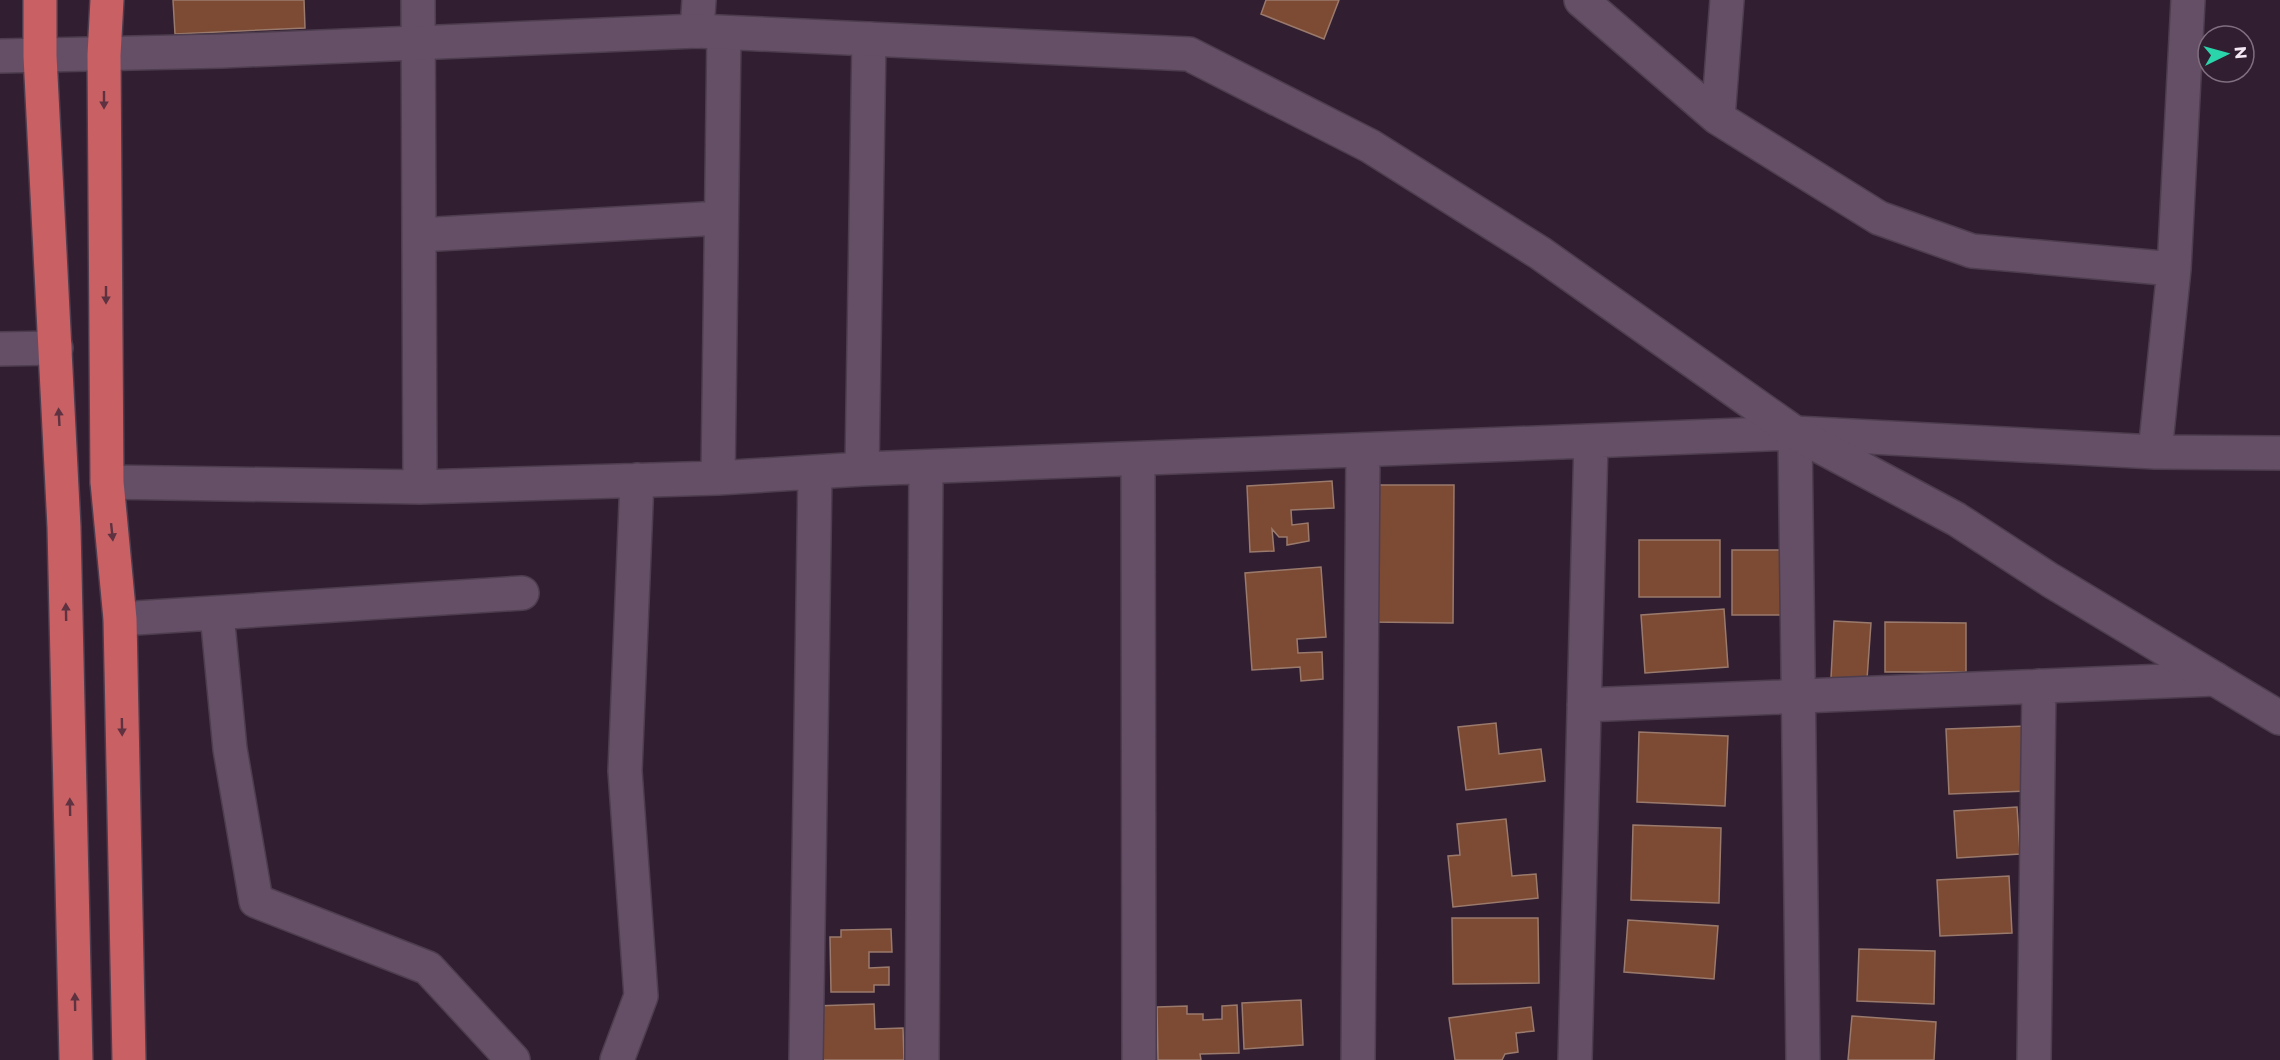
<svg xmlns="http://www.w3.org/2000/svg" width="2280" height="1060" viewBox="0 0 2280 1060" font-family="Montserrat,sans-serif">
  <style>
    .building { fill: #7d4a33; stroke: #9a7a6c; stroke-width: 1.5 }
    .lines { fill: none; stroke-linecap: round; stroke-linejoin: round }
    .minor-casing { stroke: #4d3d4e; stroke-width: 36 }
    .tertiary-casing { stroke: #4d3d4e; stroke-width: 36 }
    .trunk-casing { stroke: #4d3d4e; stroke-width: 36 }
    .minor { stroke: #654f66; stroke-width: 33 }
    .tertiary { stroke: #654f66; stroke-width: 33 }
    .trunk { stroke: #c86064; stroke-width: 33 }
    .oneway { fill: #5e3240 }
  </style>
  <rect width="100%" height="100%" fill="#311e31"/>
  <path class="building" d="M173,0H304L305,28L175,34Z
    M1266,0H1339L1324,39L1261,14Z
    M1332,481L1334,508L1291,510L1292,525L1308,523L1309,541L1287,545V537H1279L1272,529L1274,551L1250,552L1247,486Z
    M1371,485H1454L1453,623L1370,622Z
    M1639,540H1720V597H1639Z
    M1732,550H1787V615H1732Z
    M1321,567L1326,637L1297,639L1298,653L1322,652L1323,679L1301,681L1300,667L1252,670L1245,573Z
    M1724,609L1728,667L1645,673L1641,615Z
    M1834,621L1871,623L1867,679L1831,678Z
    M1885,622L1966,623V672H1885Z
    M1496,723L1499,754L1541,749L1545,781L1466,790L1458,727Z
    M2026,726L2028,791L1949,794L1946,729Z
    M1639,732L1728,736L1725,806L1637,802Z
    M2017,807L2020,854L1957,858L1954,811Z
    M1506,819L1512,876L1536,874L1538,898L1453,907L1448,856L1460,855L1457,824Z
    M1633,825L1721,828L1719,903L1631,900Z
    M2009,876L2012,933L1940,936L1937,880Z
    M1452,918H1538L1539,983L1453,984Z
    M1628,920L1718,926L1714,979L1624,972Z
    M891,929L892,952H869V968L889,967V985H874V992H831L830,937H841V930Z
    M1859,949L1935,951L1934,1004L1857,1001Z
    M1301,1000L1303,1045L1244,1049L1242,1003Z
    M874,1004L875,1029L903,1028L904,1060H816L814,1006Z
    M1237,1005L1239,1053L1200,1054L1201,1060H1158L1157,1007L1187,1006V1014H1203V1020L1222,1019V1006Z
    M1531,1007L1534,1031L1516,1033L1518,1052L1505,1054L1502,1060H1455L1449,1018Z
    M1852,1016L1936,1022L1934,1060H1848Z"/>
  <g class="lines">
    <g class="minor-casing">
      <path id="minor" d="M418,0L420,487
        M1581,0L1718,118L1879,218L1972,251L2174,269
        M697,31L699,0
        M1718,118L1727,0
        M419,235L721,218
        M0,349L56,348
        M1795,433L1803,1060
        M2155,452L2174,269L2188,0
        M1138,459L1139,1060
        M862,469L869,39
        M718,478L724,33
        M107,482L420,487L718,478L862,469L1795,433L2155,452L2280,453
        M217,614L230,749L256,901L428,968L513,1060
        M120,619L522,593
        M1584,705L2215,679
        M617,1060L641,996L625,771L637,480
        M806,1060L815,472
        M922,1060L926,467
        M1358,1060L1363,451
        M1575,1060L1591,441
        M2034,1060L2039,686"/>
    </g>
    <g class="tertiary-casing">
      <path id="tertiary" d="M0,56L223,51L697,31L1189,54L1370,146L1540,253L1795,433L1956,519L2050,580L2280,718"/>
    </g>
    <g class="trunk-casing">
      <path id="trunk" d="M40,0V56L64,527L76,1060
        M107,0L104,55L107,482L120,619L129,1060"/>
    </g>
    <use href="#minor" class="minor"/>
    <use href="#tertiary" class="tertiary"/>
    <use href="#trunk" class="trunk"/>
  </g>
  <defs><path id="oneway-solid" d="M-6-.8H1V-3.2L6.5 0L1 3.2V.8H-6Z" transform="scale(1.5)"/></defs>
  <g class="oneway">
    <use href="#oneway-solid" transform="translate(104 100) rotate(90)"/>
    <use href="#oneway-solid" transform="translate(106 295) rotate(90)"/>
    <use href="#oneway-solid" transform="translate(59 417) rotate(-93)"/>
    <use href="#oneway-solid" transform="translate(112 532) rotate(84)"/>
    <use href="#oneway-solid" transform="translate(66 612) rotate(-91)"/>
    <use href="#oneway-solid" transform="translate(122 727) rotate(89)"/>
    <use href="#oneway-solid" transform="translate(70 807) rotate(-91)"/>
    <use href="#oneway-solid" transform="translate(75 1002) rotate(-91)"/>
  </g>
  <g transform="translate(2226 54) rotate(85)"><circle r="28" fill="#311e31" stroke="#7f6f7f" stroke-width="1.5"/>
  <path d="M0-4.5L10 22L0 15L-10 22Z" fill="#2bd5ac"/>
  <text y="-9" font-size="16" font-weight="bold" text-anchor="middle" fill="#f5e8f5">N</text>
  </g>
</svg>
